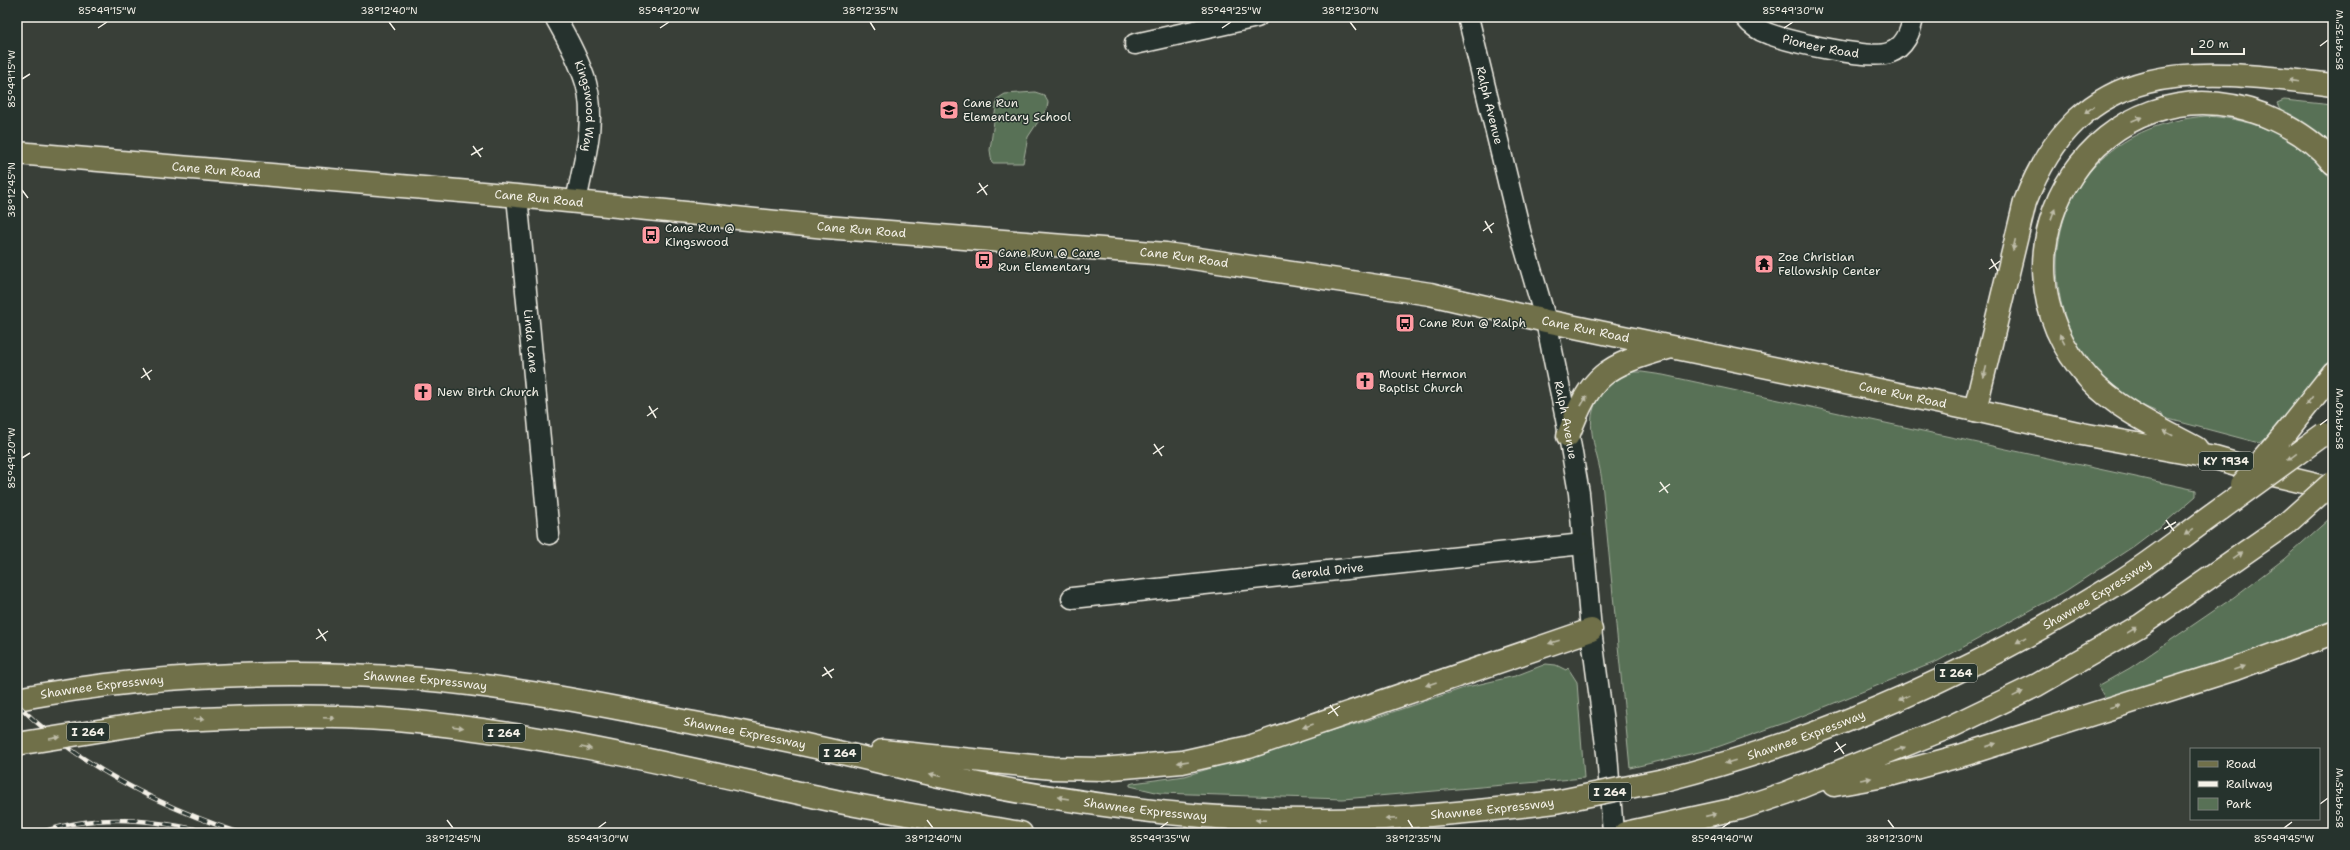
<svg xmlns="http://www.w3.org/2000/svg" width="2350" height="850" viewBox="0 0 2350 850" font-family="'Shantell Sans',sans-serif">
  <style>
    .green { fill: #587156; stroke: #a6b19f }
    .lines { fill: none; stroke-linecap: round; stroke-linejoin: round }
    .minor-casing { stroke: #f4f1e8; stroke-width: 23 }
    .major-casing { stroke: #f4f1e8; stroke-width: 25 }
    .highway-casing { stroke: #f4f1e8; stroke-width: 25 }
    .minor { stroke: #26332d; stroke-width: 20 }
    .major { stroke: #70704a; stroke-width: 22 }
    .highway { stroke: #70704a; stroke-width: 22 }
    .rail-casing { stroke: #f4f1e8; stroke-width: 4.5 }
    .rail { stroke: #26332d; stroke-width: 3; stroke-dasharray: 9; stroke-linecap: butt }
    .highway-bridge-casing { stroke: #f4f1e8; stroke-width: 25; stroke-linecap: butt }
    .highway-bridge { stroke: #70704a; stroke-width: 22 }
    .oneway { fill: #bfbda9 }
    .ticks { fill: none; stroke: #f4f1e8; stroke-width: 1.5 }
    .labels { text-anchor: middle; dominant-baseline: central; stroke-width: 3; stroke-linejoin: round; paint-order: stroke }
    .shield { fill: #26332d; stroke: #b6b8b0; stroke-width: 1 }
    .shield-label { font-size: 11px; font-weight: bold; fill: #f4f1e8 }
    .street-label { font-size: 12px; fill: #f4f1e8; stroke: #26332d }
    .poi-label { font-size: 12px; fill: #f4f1e8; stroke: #26332d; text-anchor: start }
    .neatline { fill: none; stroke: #f4f1e8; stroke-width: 1.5 }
    .ticks-label { font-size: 10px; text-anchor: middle; fill: #f4f1e8 }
  </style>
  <rect width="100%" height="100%" fill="#393f38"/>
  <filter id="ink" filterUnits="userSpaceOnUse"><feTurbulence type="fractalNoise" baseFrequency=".025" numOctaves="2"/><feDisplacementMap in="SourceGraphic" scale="8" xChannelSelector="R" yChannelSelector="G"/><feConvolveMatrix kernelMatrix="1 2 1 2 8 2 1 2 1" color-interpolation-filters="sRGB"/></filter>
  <g filter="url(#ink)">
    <path class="green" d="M1035,92L1044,95L1048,102L1047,108L1028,137L1023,163H992L990,150L997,99L1005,94Z
      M2284,100L2333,105V148L2282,113L2277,103Z
      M2206,116C2258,119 2302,139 2333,182V360L2280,428L2259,443L2161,417V413C2127,402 2099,378 2080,348C2063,321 2057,294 2057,262C2060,175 2123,123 2206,116Z
      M1631,372H1642L1663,375L2196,490V496L2167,521L2134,546L2064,592L1938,661L1790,721L1712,749L1630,768C1621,673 1611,578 1602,482C1600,460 1587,434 1593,411C1598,390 1612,380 1631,372Z
      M2329,519L2333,520V626L2106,700L2098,686L2130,668L2234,597L2284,559Z
      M1546,664L1556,665L1566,670L1568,668L1577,682L1584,778L1343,799L1160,793L1130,786V784L1133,783L1185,776L1366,721L1467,687L1515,676Z"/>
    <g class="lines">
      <g class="minor-casing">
        <g id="minor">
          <path id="s1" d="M555,17C567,38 579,60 586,83C597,121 583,164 576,202"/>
          <path id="s2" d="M1468,17L1521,235L1546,321L1566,419L1579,493L1591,630L1607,753L1613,833"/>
          <path id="s3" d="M1745,17C1751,25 1760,31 1769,34C1791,42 1869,60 1889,53C1904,48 1911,32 1913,17"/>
          <path d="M1135,44L1257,17"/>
          <path id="s4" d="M517,196L549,534"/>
          <path id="s5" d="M1072,598L1583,544"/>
        </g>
      </g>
      <g class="major-casing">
        <g id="major">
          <path id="s6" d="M17,153L517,196L826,227L1166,254L1430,294L1546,321L1975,410"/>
          <path d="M1568,436C1591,374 1605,366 1668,348"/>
        </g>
      </g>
      <g class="highway-casing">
        <g id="highway">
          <path d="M2333,85C2200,69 2083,51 2025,202L1975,410L2082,434L2215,458L2274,475L2333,489"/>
          <path d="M2287,431L2333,373"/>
          <path d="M2196,448C2159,428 2118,410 2089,379C1972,250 2102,53 2264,115C2290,126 2315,141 2333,163"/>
          <path id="s7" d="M17,699C149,674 287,669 421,679C504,686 587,702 668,718C714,727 760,735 806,745C849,754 892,765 935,775C998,789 1063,800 1127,808C1274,828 1409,821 1555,802"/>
          <path d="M160,721C238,717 317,714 396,720C546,733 693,770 840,802C900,814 961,823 1021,833"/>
          <path d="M882,751L1053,768L1102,769L1182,762L1249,747L1591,630"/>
          <path id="s8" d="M1664,780C1827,739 1976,671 2119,582C2154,560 2187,533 2221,509"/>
          <path d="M1834,785L1890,775L1963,755L2235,669L2333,633"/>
          <path d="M1625,833L1741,808L1786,793L1952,726L2037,685L2141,625L2286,524"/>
        </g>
      </g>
      <use href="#minor" class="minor"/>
      <use href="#major" class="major"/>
      <use href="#highway" class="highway"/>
      <g class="rail-casing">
        <path id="rail" d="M17,704C78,765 159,806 240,833
          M40,833C97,812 156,820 213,833"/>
      </g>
      <use href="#rail" class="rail"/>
      <g class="highway-bridge-casing">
        <path id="highway-bridge" d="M2242,484L2287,431
          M2221,509L2324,434
          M2286,524L2333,482
          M17,744L160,721
          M1555,802L1664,780"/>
      </g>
      <use href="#highway-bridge" class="highway-bridge"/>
    </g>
    <defs><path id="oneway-solid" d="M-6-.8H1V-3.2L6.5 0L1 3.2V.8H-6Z"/></defs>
    <g class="oneway">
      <use href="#oneway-solid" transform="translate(2294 81) rotate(-173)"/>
      <use href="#oneway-solid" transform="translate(2089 110) rotate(142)"/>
      <use href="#oneway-solid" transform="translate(2137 119) rotate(-23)"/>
      <use href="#oneway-solid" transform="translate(2053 214) rotate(-70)"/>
      <use href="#oneway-solid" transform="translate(2014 245) rotate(103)"/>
      <use href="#oneway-solid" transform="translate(2062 339) rotate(-117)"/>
      <use href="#oneway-solid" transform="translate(1985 372) rotate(104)"/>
      <use href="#oneway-solid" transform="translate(1584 401) rotate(-59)"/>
      <use href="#oneway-solid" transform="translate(2309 401) rotate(128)"/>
      <use href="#oneway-solid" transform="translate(2168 433) rotate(-152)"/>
      <use href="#oneway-solid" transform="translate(2292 457) rotate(144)"/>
      <use href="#oneway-solid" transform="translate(2189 532) rotate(144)"/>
      <use href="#oneway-solid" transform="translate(2238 556) rotate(-35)"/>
      <use href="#oneway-solid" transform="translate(2132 630) rotate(-31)"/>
      <use href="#oneway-solid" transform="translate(2021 640) rotate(149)"/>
      <use href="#oneway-solid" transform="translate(1554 642) rotate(162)"/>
      <use href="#oneway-solid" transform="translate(2239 668) rotate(-20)"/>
      <use href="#oneway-solid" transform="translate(1431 684) rotate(161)"/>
      <use href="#oneway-solid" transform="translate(2018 694) rotate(-26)"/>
      <use href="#oneway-solid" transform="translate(1904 698) rotate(154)"/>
      <use href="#oneway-solid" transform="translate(2115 706) rotate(-17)"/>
      <use href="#oneway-solid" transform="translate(329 718) rotate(2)"/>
      <use href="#oneway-solid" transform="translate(199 719) rotate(-3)"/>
      <use href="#oneway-solid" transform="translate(1308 726) rotate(161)"/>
      <use href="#oneway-solid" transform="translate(458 727) rotate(7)"/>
      <use href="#oneway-solid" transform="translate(55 738) rotate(-9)"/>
      <use href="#oneway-solid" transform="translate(1991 745) rotate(-19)"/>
      <use href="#oneway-solid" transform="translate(586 748) rotate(11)"/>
      <use href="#oneway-solid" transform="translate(1900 749) rotate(-21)"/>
      <use href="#oneway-solid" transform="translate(1183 762) rotate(171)"/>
      <use href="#oneway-solid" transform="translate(1730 762) rotate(163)"/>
      <use href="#oneway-solid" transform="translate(935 775) rotate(-167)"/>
      <use href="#oneway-solid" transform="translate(1866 779) rotate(-10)"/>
      <use href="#oneway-solid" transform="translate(1063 798) rotate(-171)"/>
      <use href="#oneway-solid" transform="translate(1711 815) rotate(-13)"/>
      <use href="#oneway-solid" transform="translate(1391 819) rotate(177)"/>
      <use href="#oneway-solid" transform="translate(1261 820) rotate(-178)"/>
    </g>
  </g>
  <path class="ticks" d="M389,22L395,30M870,22L875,30M1350,22L1356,30M98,28L107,22M660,28L669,22M1222,28L1231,22M1784,28L1793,22M2320,46L2328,40M22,79L30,74M473,146L481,157M471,155L483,148M979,183L987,195M22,190L28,198M977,193L988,185M1485,221L1492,233M1483,231L1494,223M1991,259L1998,271M1989,269L2000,261M143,368L150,380M141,378L152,370M649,406L656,418M647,416L658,408M2320,425L2328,419M1154,444L1162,456M1153,454L1164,446M22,458L30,453M1660,482L1668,493M1659,492L1670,484M2166,520L2174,531M2164,529L2176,522M318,629L326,641M316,639L328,631M824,667L832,678M822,676L834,669M1330,705L1338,716M1328,714L1340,706M1836,742L1844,754M1834,752L1846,744M2320,804L2328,798M447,820L453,828M927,820L933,828M1408,820L1413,828M1888,820L1894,828M598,828L606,822M1160,828L1168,822M1722,828L1730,822M2284,828L2292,822"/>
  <defs>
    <g id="school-square" transform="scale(1)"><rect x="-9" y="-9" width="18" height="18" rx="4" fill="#ff9aa2" stroke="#26332d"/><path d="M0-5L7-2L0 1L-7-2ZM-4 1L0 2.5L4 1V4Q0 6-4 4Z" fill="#111"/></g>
    <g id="bus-square" transform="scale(1)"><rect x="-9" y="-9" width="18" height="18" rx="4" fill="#ff9aa2" stroke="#26332d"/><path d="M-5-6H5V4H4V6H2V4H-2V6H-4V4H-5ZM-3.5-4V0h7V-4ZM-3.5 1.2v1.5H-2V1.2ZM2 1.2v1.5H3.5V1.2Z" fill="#111"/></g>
    <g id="temple-square" transform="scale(1)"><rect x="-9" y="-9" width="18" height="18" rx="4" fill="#ff9aa2" stroke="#26332d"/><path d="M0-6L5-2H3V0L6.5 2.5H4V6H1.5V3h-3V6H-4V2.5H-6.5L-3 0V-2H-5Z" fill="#111"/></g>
    <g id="church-square" transform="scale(1)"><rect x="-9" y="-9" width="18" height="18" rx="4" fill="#ff9aa2" stroke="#26332d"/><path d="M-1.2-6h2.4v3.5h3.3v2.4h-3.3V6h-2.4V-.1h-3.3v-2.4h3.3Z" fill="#111"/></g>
  </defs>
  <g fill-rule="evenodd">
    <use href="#school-square" x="949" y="110"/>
    <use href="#bus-square" x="651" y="235"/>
    <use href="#bus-square" x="984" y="260"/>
    <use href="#temple-square" x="1764" y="264"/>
    <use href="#bus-square" x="1405" y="323"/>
    <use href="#church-square" x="1365" y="381"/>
    <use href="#church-square" x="423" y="392"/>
  </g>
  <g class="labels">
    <g class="shield">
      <rect x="2199" y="452" width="54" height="18" rx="3"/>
      <rect x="1935" y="664" width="42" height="18" rx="3"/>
      <rect x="67" y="723" width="42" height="18" rx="3"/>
      <rect x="483" y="724" width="42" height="18" rx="3"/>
      <rect x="819" y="744" width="42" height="18" rx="3"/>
      <rect x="1589" y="783" width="42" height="18" rx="3"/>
    </g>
    <g class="shield-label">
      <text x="2226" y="461">KY 1934</text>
      <text x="1956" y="673">I 264</text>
      <text x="88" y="732">I 264</text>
      <text x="504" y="733">I 264</text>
      <text x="840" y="753">I 264</text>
      <text x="1610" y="792">I 264</text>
    </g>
    <g class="street-label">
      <text stroke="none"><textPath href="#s3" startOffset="83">Pioneer Road</textPath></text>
      <text stroke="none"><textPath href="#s2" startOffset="91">Ralph Avenue</textPath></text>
      <text stroke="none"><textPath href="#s1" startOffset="96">Kingswood Way</textPath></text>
      <text stroke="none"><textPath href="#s6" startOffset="200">Cane Run Road</textPath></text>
      <text stroke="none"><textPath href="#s6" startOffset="524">Cane Run Road</textPath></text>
      <text stroke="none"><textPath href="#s6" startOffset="848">Cane Run Road</textPath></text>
      <text stroke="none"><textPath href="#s6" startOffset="1172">Cane Run Road</textPath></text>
      <text stroke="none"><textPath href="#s6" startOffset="1580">Cane Run Road</textPath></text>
      <text stroke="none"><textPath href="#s4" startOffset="146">Linda Lane</textPath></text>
      <text stroke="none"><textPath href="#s6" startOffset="1904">Cane Run Road</textPath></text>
      <text stroke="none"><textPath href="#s2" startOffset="415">Ralph Avenue</textPath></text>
      <text stroke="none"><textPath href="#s5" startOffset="257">Gerald Drive</textPath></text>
      <text stroke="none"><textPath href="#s8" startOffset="473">Shawnee Expressway</textPath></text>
      <text stroke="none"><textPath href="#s7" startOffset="410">Shawnee Expressway</textPath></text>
      <text stroke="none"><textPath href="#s7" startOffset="86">Shawnee Expressway</textPath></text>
      <text stroke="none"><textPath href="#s7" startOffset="734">Shawnee Expressway</textPath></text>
      <text stroke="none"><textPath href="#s8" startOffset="149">Shawnee Expressway</textPath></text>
      <text stroke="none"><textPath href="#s7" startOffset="1142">Shawnee Expressway</textPath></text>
      <text stroke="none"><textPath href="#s7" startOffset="1490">Shawnee Expressway</textPath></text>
    </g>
    <g class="poi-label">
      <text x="963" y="103">Cane Run<tspan x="963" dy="14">Elementary School</tspan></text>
      <text x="665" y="228">Cane Run @<tspan x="665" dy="14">Kingswood</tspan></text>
      <text x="998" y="253">Cane Run @ Cane<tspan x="998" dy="14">Run Elementary</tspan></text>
      <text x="1778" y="257">Zoe Christian<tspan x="1778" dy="14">Fellowship Center</tspan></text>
      <text x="1419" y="323">Cane Run @ Ralph</text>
      <text x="1379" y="374">Mount Hermon<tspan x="1379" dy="14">Baptist Church</tspan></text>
      <text x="437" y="392">New Birth Church</text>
    </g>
  </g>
  <rect width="2350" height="850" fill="none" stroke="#26332d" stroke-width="44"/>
  <rect x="2190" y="748" width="130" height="72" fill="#26332d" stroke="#787f78"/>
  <rect x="2198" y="761" width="20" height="6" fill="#70704a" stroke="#787f78"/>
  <text x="2226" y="768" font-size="12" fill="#f4f1e8">Road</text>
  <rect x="2198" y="781" width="20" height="6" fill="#f4f1e8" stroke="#787f78"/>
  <text x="2226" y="788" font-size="12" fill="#f4f1e8">Railway</text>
  <rect x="2198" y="798" width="20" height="12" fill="#587156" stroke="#787f78"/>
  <text x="2226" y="808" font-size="12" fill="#f4f1e8">Park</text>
  <path d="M2192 48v6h52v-6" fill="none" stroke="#f4f1e8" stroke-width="2"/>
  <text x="2198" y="48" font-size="12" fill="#f4f1e8" stroke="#26332d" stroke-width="3" paint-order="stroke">20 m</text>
  <rect x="22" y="22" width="2306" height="806" class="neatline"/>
  <g class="ticks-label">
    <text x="107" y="14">85°49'15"W</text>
    <text x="389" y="14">38°12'40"N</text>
    <text x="669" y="14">85°49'20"W</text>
    <text x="870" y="14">38°12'35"N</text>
    <text x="1231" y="14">85°49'25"W</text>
    <text x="1350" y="14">38°12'30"N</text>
    <text x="1793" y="14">85°49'30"W</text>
    <text transform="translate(2339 40) rotate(-90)" y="4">85°49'35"W</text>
    <text transform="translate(11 79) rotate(-90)" y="4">85°49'15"W</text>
    <text transform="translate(11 190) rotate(-90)" y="4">38°12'45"N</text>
    <text transform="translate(2339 419) rotate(-90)" y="4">85°49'40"W</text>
    <text transform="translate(11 458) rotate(-90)" y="4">85°49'20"W</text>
    <text transform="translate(2339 798) rotate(-90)" y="4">85°49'45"W</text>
    <text x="453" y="842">38°12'45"N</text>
    <text x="598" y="842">85°49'30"W</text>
    <text x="933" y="842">38°12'40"N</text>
    <text x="1160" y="842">85°49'35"W</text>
    <text x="1413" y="842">38°12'35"N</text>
    <text x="1722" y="842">85°49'40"W</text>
    <text x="1894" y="842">38°12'30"N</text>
    <text x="2284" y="842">85°49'45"W</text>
  </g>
</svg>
